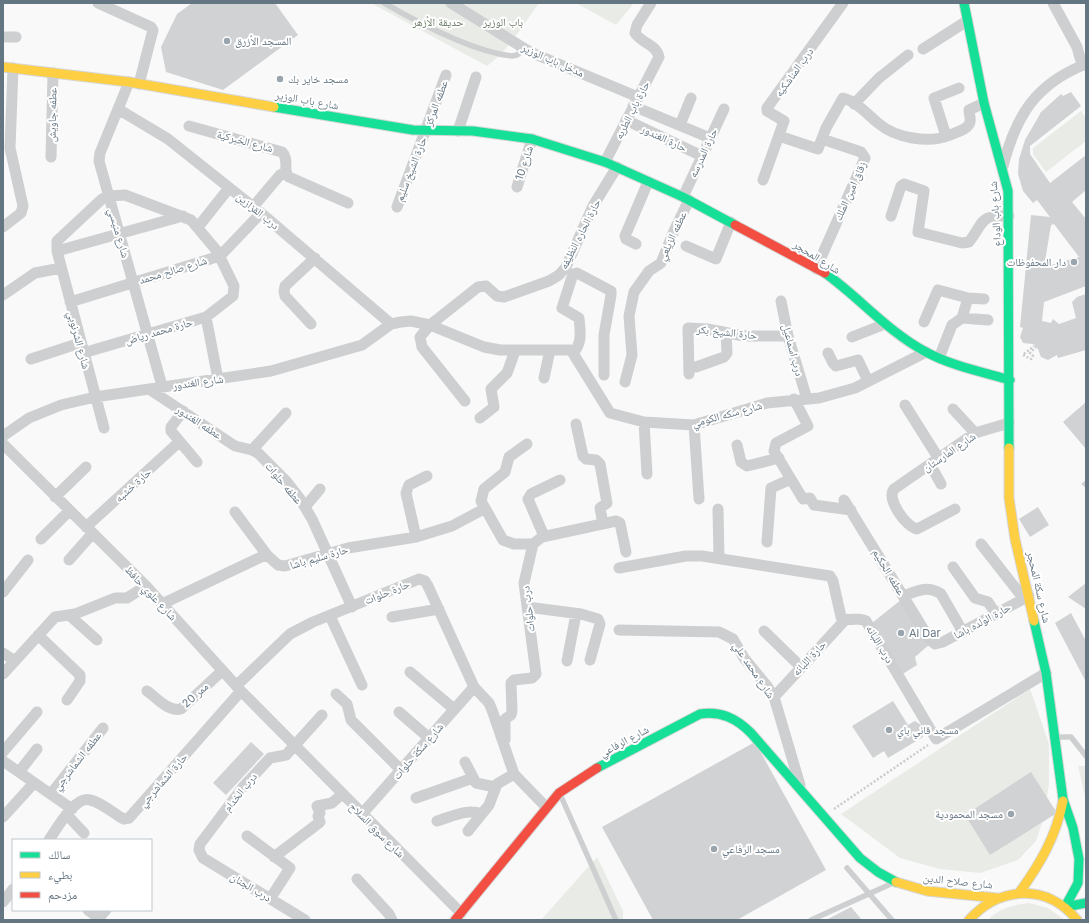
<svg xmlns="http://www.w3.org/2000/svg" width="1089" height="923" viewBox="0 0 1089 923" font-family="Inter,'Noto Naskh Arabic',sans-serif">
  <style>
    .green { fill: #e8ebe6 }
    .building { fill: #d0d2d3; fill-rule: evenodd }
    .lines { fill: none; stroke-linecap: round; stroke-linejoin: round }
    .fast-casing { stroke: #d5d6d7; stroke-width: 11 }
    .slow-casing { stroke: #d5d6d7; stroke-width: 11 }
    .jam-casing { stroke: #d5d6d7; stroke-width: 11 }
    .path { stroke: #cbcccd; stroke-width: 2.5; stroke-dasharray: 2 2; stroke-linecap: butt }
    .lane { stroke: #cecfd0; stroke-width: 5.5 }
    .street { stroke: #cecfd0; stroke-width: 11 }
    .fast { stroke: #16e098; stroke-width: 9 }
    .slow { stroke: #ffcf43; stroke-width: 9 }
    .jam { stroke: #f24e42; stroke-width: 9 }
    .poi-dot { fill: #99a4ac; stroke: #fff; stroke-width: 1.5 }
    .labels { text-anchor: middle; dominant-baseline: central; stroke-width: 4; stroke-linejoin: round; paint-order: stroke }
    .park-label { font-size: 11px; fill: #687a64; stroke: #fff }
    .poi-label { font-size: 11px; fill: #657683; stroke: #fff; text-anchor: start }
    .street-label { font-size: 11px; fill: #657683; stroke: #fff }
  </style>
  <rect width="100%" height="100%" fill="#f9f9f9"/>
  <path class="green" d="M371,3H539C523,25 509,50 487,66Z
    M576,3H634L616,25Z
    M1081,111L1086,118V141L1046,172L1033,154V148Z
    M1030,689L1049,744V783L1045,813L1036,841L1018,860L980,873L940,869L900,858L841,814Z
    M1078,766H1086V801Z
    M597,857L623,911V920H541Z
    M1029,903L1048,908L1065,920H988C999,908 1013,905 1029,903Z"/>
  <path class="building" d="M192,3H275L298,35L223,90L166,72L161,47L177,14Z
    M1071,92L1081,106L1030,146V154L1050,183L1086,155V190L1072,202L1086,219V286L1044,302L1042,321L1051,323L1053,319L1059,324L1076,318L1072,302L1077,297L1086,294V350L1058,358L1057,355L1048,360L1041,357L1038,349L1033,344L1023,343L1020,337L1023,328L1020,327L1031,215L1050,217L1037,200L1033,203L1023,191L1018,174L1019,159L1025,140L1040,114V113L1061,94L1063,96ZM1054,224L1079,257L1044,267L1051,225Z
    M1086,402V449L1063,422Z
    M1086,480V488L1081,484Z
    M1038,507L1049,525L1030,537L1019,519Z
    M1086,583V609L1068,597Z
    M902,599L930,644L915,657L917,665L901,675L872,623Z
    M1071,613L1086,641V682L1055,623Z
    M893,701L908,725L915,721L924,727L923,737L888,758L884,751L873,758L852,726Z
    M251,742L264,754L226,795L213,783Z
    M755,742L826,870L737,920H653L602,827Z
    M1031,772L1057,813L990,855L965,815Z
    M851,907L862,920H826Z"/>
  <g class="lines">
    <g class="fast-casing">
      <path id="fast" d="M964,3L984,103L1008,191L1009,448
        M274,107L413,130L473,131L532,139L605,162L683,197L735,225
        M825,273C860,298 888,332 926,352C952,366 982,372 1010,380
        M1034,621L1046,673L1063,799L1073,828L1079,859L1078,883L1065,907
        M597,768L700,714C721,711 736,718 751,733L860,858L878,872L896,882
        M1065,907L1086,903"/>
    </g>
    <g class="slow-casing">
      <path id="slow" d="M3,67L129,82L274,107
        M1009,448V498L1015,539L1034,621
        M896,882L927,891L997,898
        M1019,893C1040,864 1056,837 1063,801
        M969,920C999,886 1047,883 1077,920"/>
    </g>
    <g class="jam-casing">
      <path id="jam" d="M735,225L825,273
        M455,920L559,793L597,768"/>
    </g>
    <path class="path" d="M1024,354L1034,346
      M1023,355L1031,359L1033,356L1030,353L1036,347
      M834,809L928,745"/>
    <path class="lane" d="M384,3C417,22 474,52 512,56L517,55L525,49
      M1056,737H1071L1086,756
      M560,794L616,920
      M847,868L892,920
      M811,920L893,883"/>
    <path class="street" d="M98,3L151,27L153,30L139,84
      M451,3L530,52L638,97
      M1053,3L1077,47L1082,65
      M3,37H16
      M923,49L967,21
      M129,82L100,153L99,161L162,386
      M854,104L879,78L908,55
      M633,106L710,138
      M118,109L168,139L261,213L391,324
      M626,120L702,156
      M680,125L691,98
      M189,126L282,152C290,160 282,170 289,177L348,203
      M458,131L476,77
      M779,136L818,149L826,128L843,98C856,101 868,115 878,123C895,138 929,144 950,135C956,132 969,129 970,122C971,118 969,114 969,110L984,103
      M946,136L934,98L959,88
      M51,157L53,73
      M605,162L659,57C656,44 641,43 635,33L637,25L651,3
      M1003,166C1016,116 1035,84 1086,64
      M763,180L784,121L767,111V108L843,3
      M517,187L532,139
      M683,197L724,109
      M253,207L280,175L286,172
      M397,207L446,75
      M891,216L901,186L904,184L924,191L918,232L962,243L969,242C985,221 979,215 1009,216
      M3,227L21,213L23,206L10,148L13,68
      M198,227L229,188
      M636,244L626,239L625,236L648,182
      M686,246L716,259L731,222
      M57,251L183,216
      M816,269L865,158L861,152L822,139
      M3,295L35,273L61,268
      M781,301L788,336L807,399
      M70,302L220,256L261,213
      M206,317L218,379
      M962,318L988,320
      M924,322L938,290L968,298L984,299
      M311,324L285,296L284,291L285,286L315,258
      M852,337L885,324
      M83,353L206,317L233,296L234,286L217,251L191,220L125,195L109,196L102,199L57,241V251L104,428
      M573,353C583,343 580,330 579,318L562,308L573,274L577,273L611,291V295L604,335V375
      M828,353L833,363L836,366L858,360L868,381
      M939,358L952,325L962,318L968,298
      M31,359L80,343
      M696,367L724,357L727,353L726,333
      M689,374L688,328L707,329L744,336H788
      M544,378L550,350
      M625,382L632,355L629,316L634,292L649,271L661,263L674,231L689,200
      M149,389L235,446L252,450L258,453L286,481L300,499L312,519L352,607
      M794,399L808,426L776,443L774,451L803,499L810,498L814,505L851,510
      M465,401L422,347L420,337L430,325L478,287L486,286L497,296L504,297L549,281L559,275L566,267L593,206L617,167
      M905,405L939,459
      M953,409L975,433
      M183,411L171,427V431L197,462
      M480,418L494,407L491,389L507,373L515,351
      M644,422L647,474
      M576,424L583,456L586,459L596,460L600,464L607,503L600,508L603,524
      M694,425L699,499
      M3,436L29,418L61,405L95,397L271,371L362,345L391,324L401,322L411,321L430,325L484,347L500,350H571L610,413L644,422L694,425L767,403L819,398L855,388L926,352
      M3,444L146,586L241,691L461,913
      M527,444L509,457L505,472L484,489L481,501L503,540L514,544H533
      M737,445L741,462L747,466L779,458
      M252,450L286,413
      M930,464L941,484
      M55,497L86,467
      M844,500L930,640L935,644L943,642L1029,596
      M305,507L320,489
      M718,509L719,558
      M955,509L917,529C906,527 886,499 894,489L975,433L1009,423
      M235,512L267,555
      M86,527L179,442
      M544,536L528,499L531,494L560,480
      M416,537L406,493L409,485L427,476
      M41,539L69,511
      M767,542L771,488L791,479
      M981,544L1024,599
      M69,560L92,534
      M953,567L975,598L988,602L996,614
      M619,568L686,556H702L830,576L833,581L841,617C850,623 858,616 866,621L936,739L1046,673
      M3,592L28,560
      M904,596C917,591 927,585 941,594L963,632
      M162,604L261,557L267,555L278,565L285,566L348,548L416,537L452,526L484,509
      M527,607L581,614L598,619L600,624L590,660
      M69,615L97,640
      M330,616L362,685
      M392,617L439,609
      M619,630L719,632L733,639L744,658L767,686L774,697L800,785
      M764,631L801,667
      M38,635L80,675V681L67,700
      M3,653L15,661
      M567,661L576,614
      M410,672L454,709
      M3,674L55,617L75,614L115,598H127L146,586
      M236,686L290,634L313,622L419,579L425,581L428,586L474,687L489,703L492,710L514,774L546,807
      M147,691C157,698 168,712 181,709L222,671
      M336,694L347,704L351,720L401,770
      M774,697L845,620
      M399,712L429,738
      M505,740V719L511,715L512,711L511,683L514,680L532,678L536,674L524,583L533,544L542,537L616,521L620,523L626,552
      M3,752L37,712
      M3,761L72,809
      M465,762L476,783L495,787
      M19,772L37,749
      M51,794L103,728
      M416,798L473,778
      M362,814L474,687
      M67,815L84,833
      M3,817L34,783
      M437,821C451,817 467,808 482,814
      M468,831L489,805L497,784L514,774
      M247,836L290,868L270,899
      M49,840C56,830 75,795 90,800C100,802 111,811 120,817L124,819L129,818L241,691
      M274,857L320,822L318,816L320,813L317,806L332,803L342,794
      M357,879L389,914L392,920
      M3,902L13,889
      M88,910L99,918L106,910
      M305,920L203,858L199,850L200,844L243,787L270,758L286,755L322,715"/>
    <use href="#fast" class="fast"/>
    <use href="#slow" class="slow"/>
    <use href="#jam" class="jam"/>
  </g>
  <g class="poi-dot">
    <circle cx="227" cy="41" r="4"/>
    <circle cx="280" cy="79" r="4"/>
    <circle cx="1074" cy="262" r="4"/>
    <circle cx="901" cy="633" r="4"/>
    <circle cx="889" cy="730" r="4"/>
    <circle cx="1011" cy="814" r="4"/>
    <circle cx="714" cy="849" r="4"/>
  </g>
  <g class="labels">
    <g class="park-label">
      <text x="438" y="22">حديقة الأزهر</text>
      <text x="503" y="22">باب الوزير</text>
    </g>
    <g class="poi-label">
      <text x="235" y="41">المسجد الأزرق</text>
      <text x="288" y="79">مسجد خاير بك</text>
      <text x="1066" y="262" text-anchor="end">دار المحفوظات</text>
      <text x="909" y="633">Al Dar</text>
      <text x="897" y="730">مسجد قاني باي</text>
      <text x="1003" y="814" text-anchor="end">مسجد المحمودية</text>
      <text x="722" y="849">مسجد الرفاعي</text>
    </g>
    <g class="street-label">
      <text transform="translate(553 60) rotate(24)">مدخل باب الوزير</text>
      <text transform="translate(794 72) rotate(-54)">درب المناشكيه</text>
      <text transform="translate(307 100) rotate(10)">شارع باب الوزير</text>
      <text transform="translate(436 103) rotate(-70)">عطفه المركز</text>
      <text transform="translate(632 110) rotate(-63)">حارة باب الطربه</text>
      <text transform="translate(52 115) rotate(-89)">عطفه جاويش</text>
      <text transform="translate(664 138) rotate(25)">حارة الغندور</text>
      <text transform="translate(245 141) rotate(15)">شارع الخبركية</text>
      <text transform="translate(703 153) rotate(-65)">حارة المدرسه</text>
      <text transform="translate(524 163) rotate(-72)">شارع 10</text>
      <text transform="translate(411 169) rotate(-69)">حارة الشيخ سليم</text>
      <text transform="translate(850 191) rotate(-66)">زقاق امين الملك</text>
      <text transform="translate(258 211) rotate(39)">درب القزازين</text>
      <text transform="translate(995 214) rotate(-94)">شارع باب الوداع</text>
      <text transform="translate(119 233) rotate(74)">شارع منيسي</text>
      <text transform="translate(580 234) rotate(-63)">حارة الحاره النظيفه</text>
      <text transform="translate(672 236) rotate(-65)">عطفه الزيلعي</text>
      <text transform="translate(817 257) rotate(32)">شارع المحجر</text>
      <text transform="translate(173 270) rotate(-17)">شارع صالح محمد</text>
      <text transform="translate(159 331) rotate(-16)">حارة محمد رياض</text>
      <text transform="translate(727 332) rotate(6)">حارة الشيخ بكر</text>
      <text transform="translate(79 340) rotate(75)">شارع الشرنوبي</text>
      <text transform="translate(793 350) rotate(75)">درب اسماعيل</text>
      <text transform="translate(198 382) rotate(-8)">شارع الغندور</text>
      <text transform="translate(727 414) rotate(-15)">شارع سكه الكومي</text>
      <text transform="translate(199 422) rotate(33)">عطفه الغندور</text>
      <text transform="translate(949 452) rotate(-34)">شارع المارستان</text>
      <text transform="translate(284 483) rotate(50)">عطفه حلوات</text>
      <text transform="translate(133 485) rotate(-42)">حارة خشبه</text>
      <text transform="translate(319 557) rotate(-16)">حارة سليم باشا</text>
      <text transform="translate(889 572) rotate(59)">عطفه الحكيم</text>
      <text transform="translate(1039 587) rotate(77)">شارع سكة المحجر</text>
      <text transform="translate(387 592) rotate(-22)">حارة حلوات</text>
      <text transform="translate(151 593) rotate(47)">شارع علوي حافظ</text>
      <text transform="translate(528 609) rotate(-97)">درب حلوات</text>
      <text transform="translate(982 621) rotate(-28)">حارة الولده باشا</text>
      <text transform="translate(880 644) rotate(59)">درب اللبانه</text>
      <text transform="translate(809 658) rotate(-47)">حارة اللبانه</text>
      <text transform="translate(754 670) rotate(56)">شارع محمد علي</text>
      <text transform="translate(195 695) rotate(-42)">ممر 20</text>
      <text transform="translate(624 741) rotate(-28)">شارع الرفاعي</text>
      <text transform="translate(418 751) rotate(-49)">شارع سكة حلوات</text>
      <text transform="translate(77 761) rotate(-52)">عطفه الشماشرجي</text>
      <text transform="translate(163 780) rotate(-49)">حارة الشماشرجي</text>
      <text transform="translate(240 792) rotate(-51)">درب الخدام</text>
      <text transform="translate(377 830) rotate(45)">شارع سوق السلاح</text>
      <text transform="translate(958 881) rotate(6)">شارع صلاح الدين</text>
      <text transform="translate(251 887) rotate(31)">درب الجنان</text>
    </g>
  </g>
  <rect width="1089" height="923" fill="none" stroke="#657683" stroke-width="8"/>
  <rect x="12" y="839" width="140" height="72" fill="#ffffff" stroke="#c1c8cd"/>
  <rect x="20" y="852" width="20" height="6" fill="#16e098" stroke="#c1c8cd"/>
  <text x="48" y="859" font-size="12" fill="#657683">سالك</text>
  <rect x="20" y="872" width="20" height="6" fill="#ffcf43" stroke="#c1c8cd"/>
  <text x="48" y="879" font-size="12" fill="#657683">بطيء</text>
  <rect x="20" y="892" width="20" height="6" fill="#f24e42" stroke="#c1c8cd"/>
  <text x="48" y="899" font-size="12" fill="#657683">مزدحم</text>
</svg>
